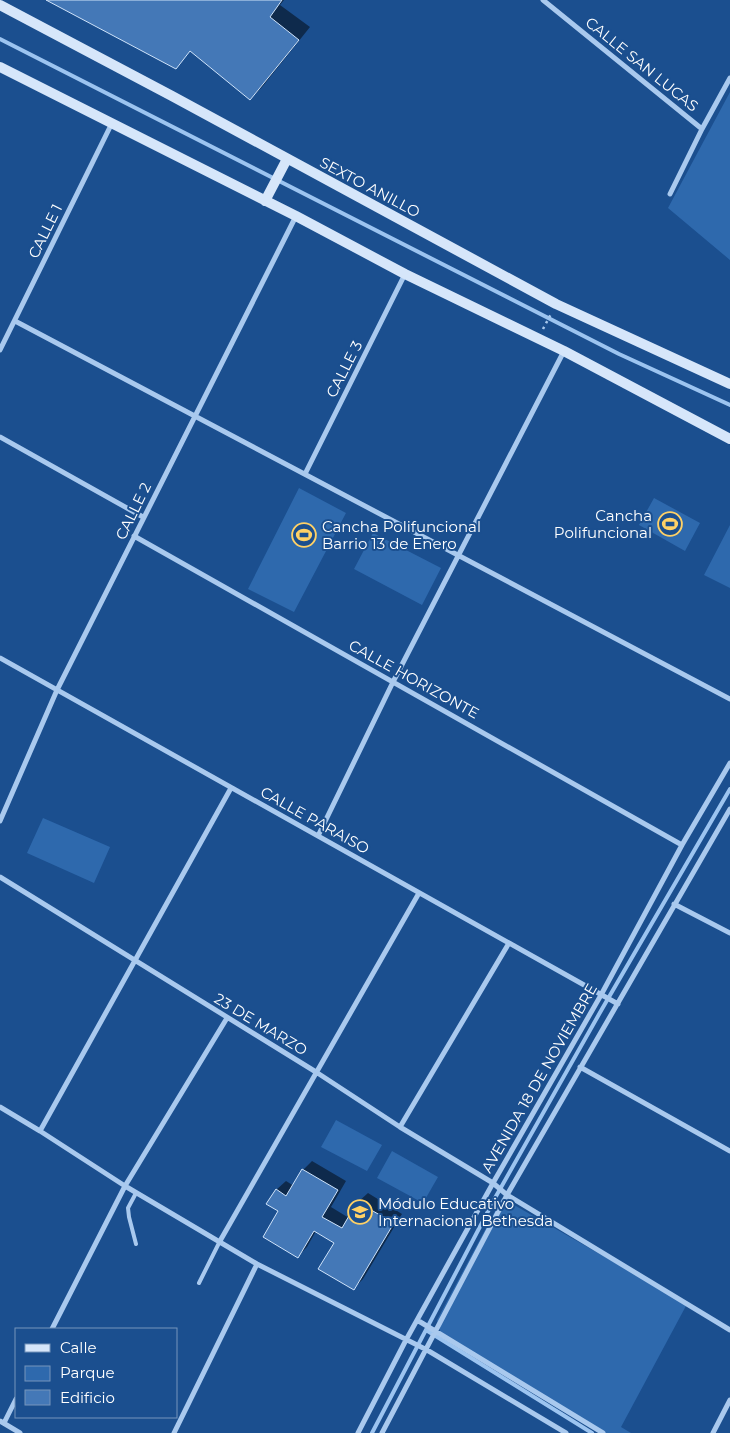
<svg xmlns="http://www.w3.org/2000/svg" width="730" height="1433" viewBox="0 0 730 1433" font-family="Montserrat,sans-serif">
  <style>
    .green { fill: #2e69ad }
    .shadow { fill: #0007 }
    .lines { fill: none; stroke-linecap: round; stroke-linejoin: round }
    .stream { stroke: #9cc4f0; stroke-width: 4 }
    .building { fill: #4478b7; stroke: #cfe3fa }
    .path { stroke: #a9c9ee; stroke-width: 2.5; stroke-dasharray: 2.5 4; stroke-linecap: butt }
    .lane { stroke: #a9c9ee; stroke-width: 4 }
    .street { stroke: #a9c9ee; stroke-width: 5 }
    .secondary { stroke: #d6e6fa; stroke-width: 10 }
    .labels { text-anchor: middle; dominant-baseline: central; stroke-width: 4; stroke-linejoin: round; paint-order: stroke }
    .street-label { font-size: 15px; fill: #fff; stroke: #1b4f8f }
    .poi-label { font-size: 15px; fill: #fff; stroke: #1b4f8f; text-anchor: start }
  </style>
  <rect width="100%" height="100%" fill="#1b4f8f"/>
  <path class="green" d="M730,92V260L668,208Z
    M299,488L346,513L294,612L248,589Z
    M654,498L700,523L685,551L639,525Z
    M730,525V588L704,575Z
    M373,533L441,568L422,605L354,569Z
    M43,818L110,847L94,883L27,853Z
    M336,1120L382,1145L367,1171L321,1147Z
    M392,1151L438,1177L423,1203L377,1178Z
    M502,1198L687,1304L621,1427L631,1433H605L441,1334L437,1320Z"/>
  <path class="shadow" d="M49,0H284L280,5L310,27L262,87L250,99L191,50L175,67Z
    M312,1161L346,1181L331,1207L349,1218L358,1202L368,1193L402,1214L363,1279L354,1288L336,1242L316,1231L307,1247L298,1256L280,1211L276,1190L286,1181L294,1186L303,1170Z"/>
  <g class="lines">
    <path class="stream" d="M0,39L619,354L730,405
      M426,1330L592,1433
      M372,1433L495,1198L602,1009L730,789"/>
  </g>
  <path class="building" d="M46,0H282L270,17L299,40L250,100L190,51L176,69Z
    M302,1169L338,1190L322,1217L342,1228L357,1202L394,1223L354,1290L318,1269L334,1243L314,1231L298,1258L263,1237L278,1211L266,1204L276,1189L286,1196Z"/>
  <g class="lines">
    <path class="path" d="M543,329L552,312"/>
    <path class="lane" d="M136,1244L129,1217L128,1208L136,1193
      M199,1283L220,1241"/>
    <path class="street" d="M543,0L702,129
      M670,194L702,129L730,78
      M15,321L730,699
      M0,350L112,123
      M0,437L143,517
      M305,474L405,274
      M134,536L682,845
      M0,658L618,1004
      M0,821L57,690L296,216
      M318,836L393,682L564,351
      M0,877L316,1072L400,1127L493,1183L507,1195L730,1330
      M674,904L730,933
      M580,1067L730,1151
      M0,1107L40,1131L125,1186L257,1264L427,1350L566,1433
      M400,1127L509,943
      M40,1131L231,788
      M220,1241L419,893
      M417,1320L603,1433
      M52,1329L125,1186L227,1018
      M0,1421L20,1433
      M4,1423L16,1399
      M174,1433L257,1264
      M358,1433L406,1340L493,1183L601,995L682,845L730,763
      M382,1433L507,1195L730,809
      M713,1433L730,1400"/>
    <path class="secondary" d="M0,5L172,96L556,304L730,384
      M0,67L296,216L405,274L564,351L730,439
      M265,201L287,159"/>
  </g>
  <defs>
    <g id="stadium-ring" transform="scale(1.25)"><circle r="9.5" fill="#1b4f8f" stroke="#ffd166" stroke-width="1.5"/><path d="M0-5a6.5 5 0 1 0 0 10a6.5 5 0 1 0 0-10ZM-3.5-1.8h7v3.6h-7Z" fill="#ffd166"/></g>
    <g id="school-ring" transform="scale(1.25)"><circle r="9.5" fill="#1b4f8f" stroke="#ffd166" stroke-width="1.5"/><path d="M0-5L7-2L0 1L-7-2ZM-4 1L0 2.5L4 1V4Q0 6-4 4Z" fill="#ffd166"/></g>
  </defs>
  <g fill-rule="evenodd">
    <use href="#stadium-ring" x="670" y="524"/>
    <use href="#stadium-ring" x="304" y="535"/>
    <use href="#school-ring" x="360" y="1212"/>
  </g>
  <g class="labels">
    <g class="street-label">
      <text transform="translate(642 64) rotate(39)">CALLE SAN LUCAS</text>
      <text transform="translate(370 187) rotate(28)">SEXTO ANILLO</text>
      <text transform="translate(45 231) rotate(-64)">CALLE 1</text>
      <text transform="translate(344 369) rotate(-63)">CALLE 3</text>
      <text transform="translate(133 511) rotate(-64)">CALLE 2</text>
      <text transform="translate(414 679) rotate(29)">CALLE HORIZONTE</text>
      <text transform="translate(315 820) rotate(29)">CALLE PARAISO</text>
      <text transform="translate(261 1024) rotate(31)">23 DE MARZO</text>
      <text transform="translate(539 1078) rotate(-60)">AVENIDA 18 DE NOVIEMBRE</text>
    </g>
    <g class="poi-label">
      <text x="652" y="515" text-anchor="end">Cancha<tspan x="652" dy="17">Polifuncional</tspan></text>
      <text x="322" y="526">Cancha Polifuncional<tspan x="322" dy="17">Barrio 13 de Enero</tspan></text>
      <text x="378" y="1203">Módulo Educativo<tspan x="378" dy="17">Internacional Bethesda</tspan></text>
    </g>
  </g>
  <rect x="15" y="1328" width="162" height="90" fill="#1b4f8f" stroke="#7695bc"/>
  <rect x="25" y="1344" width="25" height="8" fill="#d6e6fa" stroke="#7695bc"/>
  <text x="60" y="1353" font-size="15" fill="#ffffff">Calle</text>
  <rect x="25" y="1366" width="25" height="15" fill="#2e69ad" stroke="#7695bc"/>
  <text x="60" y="1378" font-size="15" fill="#ffffff">Parque</text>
  <rect x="25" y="1390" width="25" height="15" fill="#4478b7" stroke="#7695bc"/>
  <text x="60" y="1403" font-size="15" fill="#ffffff">Edificio</text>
</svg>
